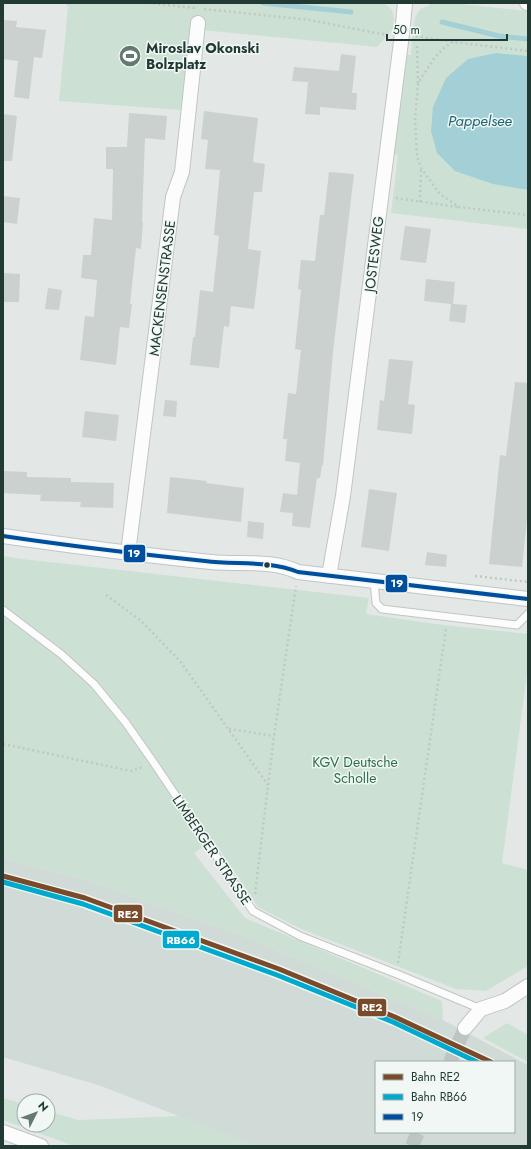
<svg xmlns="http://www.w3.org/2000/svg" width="531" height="1149" viewBox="0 0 531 1149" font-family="Jost,sans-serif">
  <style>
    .built { fill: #d0dad6; fill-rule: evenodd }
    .green { fill: #cce1d3 }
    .water { fill: #a3cfd7 }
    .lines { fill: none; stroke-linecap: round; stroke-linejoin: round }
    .stream { stroke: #a3cfd7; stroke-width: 5 }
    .building { fill: #cbd1cf }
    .street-tunnel { stroke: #bcc5c2; stroke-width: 14; stroke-dasharray: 14 7; stroke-linecap: butt }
    .lane-casing { stroke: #c0c5c3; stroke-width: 9 }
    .street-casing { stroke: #c0c5c3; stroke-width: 16 }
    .path { stroke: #c0c8c6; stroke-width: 2.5; stroke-dasharray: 2 3; stroke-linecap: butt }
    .lane { stroke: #fbfcfb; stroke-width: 7 }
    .street { stroke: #fbfcfb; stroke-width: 14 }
    .bus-1-casing { stroke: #f0f7f4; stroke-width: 7 }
    .bus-1 { stroke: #004e9e; stroke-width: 4 }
    .rail-1-casing { stroke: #f0f7f4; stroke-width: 8 }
    .rail-2-casing { stroke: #f0f7f4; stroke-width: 8 }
    .rail-1 { stroke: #7a4b2a; stroke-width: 5 }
    .rail-2 { stroke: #00a9ce; stroke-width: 5 }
    .bus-dot { fill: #213b34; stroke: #f0f7f4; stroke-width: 1.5 }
    .labels { text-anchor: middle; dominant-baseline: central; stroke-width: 3; stroke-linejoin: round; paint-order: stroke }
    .poi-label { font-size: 14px; font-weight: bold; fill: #213b34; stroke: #f0f7f4; text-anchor: start }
    .street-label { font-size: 14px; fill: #213b34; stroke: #f0f7f4 }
    .park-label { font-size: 14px; fill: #2c7147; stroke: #f0f7f4 }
    .water-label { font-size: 15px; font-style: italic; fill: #1c6676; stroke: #f0f7f4 }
    .line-badge { stroke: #f0f7f4; stroke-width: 1.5 }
    .badge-label { font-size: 11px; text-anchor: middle; font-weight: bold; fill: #fff }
  </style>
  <rect width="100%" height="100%" fill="#e3e8e6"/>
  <path class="built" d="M3,858L86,880L240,935L443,1020L528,1065V1146H256L101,1086L3,1057ZM376,1062H514V1132H376Z"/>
  <path class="green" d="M65,3H382C396,9 394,16 393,29L377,47L191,29L181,110L59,101L68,7Z
    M430,3H451L528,11V56L496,53L521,189L528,190V229L391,213L398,155L393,154L406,55H411C412,44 412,21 418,12C421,8 424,7 429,6Z
    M3,556L22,559L369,598L366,614L443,625L528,634V666L502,863L528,870V966L486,991L456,989L301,929L258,907L213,840L194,853L245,918L442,1001L443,1020L240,935L86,880L3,858Z
    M507,1023L528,1035V1062L483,1038Z
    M3,1098L24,1104V1125H48V1111L78,1120L179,1116L256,1146H74L3,1120Z"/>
  <path class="water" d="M496,53L528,56V190L493,184L455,171L437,153L431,131L433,107L446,78L468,59Z"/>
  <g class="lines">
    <path class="stream" d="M263,3L351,12
      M442,22L499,36L528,39"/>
  </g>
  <path class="building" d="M3,20L17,21L16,27L46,30L42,58L34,57L29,99L14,97L18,61L3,59Z
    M341,54L356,56L352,93H357L356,110L320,107V115L305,114L308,82L292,81L294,67L339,71Z
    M204,111L258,118L253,162L265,164L262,192H254L248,249L261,251L254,309L231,306L229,327L224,326L219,368L190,365L193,337H195L200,290L213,292L219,236L214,235L220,170L205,169L208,140L201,139Z
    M129,113L167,116L165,140L145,138L142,222H143L141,249L136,248L130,304H132L129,328L120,327L116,365L80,360L85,316L94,317L97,280L81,278L83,255H91L94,218L112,220L113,169H106V147H127Z
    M3,114L17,116L12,161H3Z
    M329,172L354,174L333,352L323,466L322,465L320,478H317L310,528L292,526L293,513L280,512L283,493L297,495L300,463L285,461L287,439H283L288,393L296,394L301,350L295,349L301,290L298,289L301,260L315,261L320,215H324Z
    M3,196L20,198L17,224L3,222Z
    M405,226L431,229L426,263L400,260Z
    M3,273L20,274L19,302H3Z
    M426,279L455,282L453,304L467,305L465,323L449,321L451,304L424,301Z
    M48,288L62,290L59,310L45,309Z
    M389,359L413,361L408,404L415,405L412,434L377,430L380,400L384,401Z
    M515,382L528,383V510L522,567L489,564L500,455L506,456Z
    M165,400L177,401L176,417L163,416Z
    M85,411L119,415L116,441L82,437Z
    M3,471L27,472V477L71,478V482L114,483L113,508L80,507L81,502L40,501L41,495L3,493Z
    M170,477L207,481L206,483L244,488L241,522L167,513Z
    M369,489L397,493L389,551L361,547Z
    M248,521L264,523L263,539L247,537Z
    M427,552L447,555L446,567L425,565Z"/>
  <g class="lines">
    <path class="street-tunnel" d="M450,1062L465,1028
      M412,1146L418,1132"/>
    <g class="lane-casing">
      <path id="lane" d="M374,581L376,603L382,609L517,625L528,614
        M3,610L61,654L94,684L126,723L154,763L253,911L300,936L397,974L481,1009"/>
    </g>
    <g class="street-casing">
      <path id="street" d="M527,3H528
        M3,536C72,546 142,555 211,562C241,565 271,559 298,572L528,599
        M128,553L173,197L182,172L198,23
        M329,576L343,496L402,34L405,3
        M465,1028L481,1009L505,1001L528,986
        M3,1132L41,1146"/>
    </g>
    <path class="path" d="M148,3L195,8
      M204,9L310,20L381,34H387
      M416,36L454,42L528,51
      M453,42L446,46L435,57L418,83L415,120L417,156L421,168L440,194L459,207L528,215
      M417,46L418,83
      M396,198L458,207
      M420,202L421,169
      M475,576L528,582
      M106,595L141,621L180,661L268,785
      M229,729L274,736
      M3,744L131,771L143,767
      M255,894L274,736L296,586
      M398,963L446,628"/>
    <use href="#lane" class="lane"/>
    <use href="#street" class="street"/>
    <g class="bus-1-casing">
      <path id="bus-1" d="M3,536C70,546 138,554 205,561C237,565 268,560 298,572L528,599"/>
    </g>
    <use href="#bus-1" class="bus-1"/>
    <g class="rail-1-casing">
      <path id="rail-1" d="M3,876L85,898L279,969L395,1017L491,1062"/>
    </g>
    <g class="rail-2-casing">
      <path id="rail-2" d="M3,882L83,904L277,975L393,1022L477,1062"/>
    </g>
    <use href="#rail-1" class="rail-1"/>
    <use href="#rail-2" class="rail-2"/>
  </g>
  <defs>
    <g id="stadium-disc" transform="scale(1.15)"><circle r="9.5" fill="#657872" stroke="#f0f7f4"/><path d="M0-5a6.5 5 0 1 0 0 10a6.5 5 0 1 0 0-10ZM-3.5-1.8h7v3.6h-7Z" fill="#fff"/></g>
  </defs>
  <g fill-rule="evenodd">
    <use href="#stadium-disc" x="130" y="56"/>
  </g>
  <circle class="bus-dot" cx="267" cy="565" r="3.5"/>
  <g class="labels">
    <g class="poi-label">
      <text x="146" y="48">Miroslav Okonski<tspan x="146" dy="16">Bolzplatz</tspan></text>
    </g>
    <g class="street-label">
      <text transform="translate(374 254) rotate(-83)">JOSTESWEG</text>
      <text transform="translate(162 288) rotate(-83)">MACKENSENSTRASSE</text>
      <text transform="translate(212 850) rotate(56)">LIMBERGER STRASSE</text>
    </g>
    <g class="park-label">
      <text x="355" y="762">KGV Deutsche<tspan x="355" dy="16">Scholle</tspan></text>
    </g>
    <g class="water-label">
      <text x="480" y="121">Pappelsee</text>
    </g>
  </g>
  <g class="line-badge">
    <rect x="123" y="544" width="23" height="19" rx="4" fill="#004e9e"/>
    <rect x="385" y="574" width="23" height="19" rx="4" fill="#004e9e"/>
    <rect x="113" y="904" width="30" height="19" rx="4" fill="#7a4b2a"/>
    <rect x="162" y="930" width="38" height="19" rx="4" fill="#00a9ce"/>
    <rect x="357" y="998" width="30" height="19" rx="4" fill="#7a4b2a"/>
  </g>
  <g class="badge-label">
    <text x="134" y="557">19</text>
    <text x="397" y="587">19</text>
    <text x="128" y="918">RE2</text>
    <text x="181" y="944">RB66</text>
    <text x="372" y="1011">RE2</text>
  </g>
  <rect width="531" height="1149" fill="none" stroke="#213b34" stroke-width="8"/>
  <rect x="375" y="1061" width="140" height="72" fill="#f0f7f4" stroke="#9daca7"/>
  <rect x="383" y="1074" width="20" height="6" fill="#7a4b2a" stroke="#9daca7"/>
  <text x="411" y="1081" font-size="12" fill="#213b34">Bahn RE2</text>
  <rect x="383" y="1094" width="20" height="6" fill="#00a9ce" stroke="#9daca7"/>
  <text x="411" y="1101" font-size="12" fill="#213b34">Bahn RB66</text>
  <rect x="383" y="1114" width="20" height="6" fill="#004e9e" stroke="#9daca7"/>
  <text x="411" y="1121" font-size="12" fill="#213b34">19</text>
  <g transform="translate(36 1113) rotate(48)"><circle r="19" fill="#f0f7f4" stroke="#9daca7"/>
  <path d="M0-3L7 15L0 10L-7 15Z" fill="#657872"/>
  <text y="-6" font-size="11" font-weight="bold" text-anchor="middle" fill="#213b34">N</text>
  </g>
  <path d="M387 34v6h120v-6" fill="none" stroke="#213b34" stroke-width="2"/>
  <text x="393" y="34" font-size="12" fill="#213b34" stroke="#f0f7f4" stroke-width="3" paint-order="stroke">50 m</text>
</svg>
